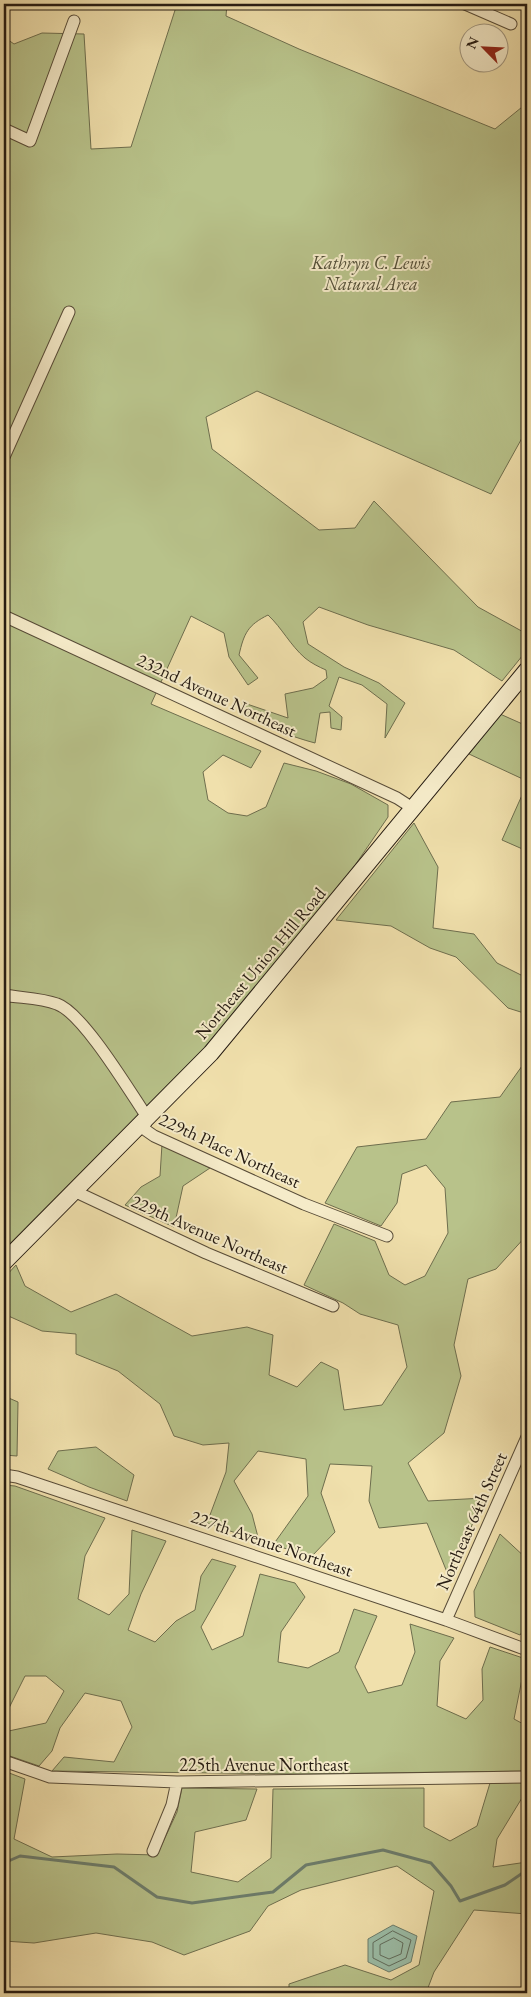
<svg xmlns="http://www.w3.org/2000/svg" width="531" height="1997" viewBox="0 0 531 1997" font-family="'EB Garamond',serif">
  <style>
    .green { fill: #b8c28a; stroke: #6e6e4e }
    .water { fill: #9bbda7; stroke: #6c7c6b }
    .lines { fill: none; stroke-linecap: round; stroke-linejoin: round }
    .shore { stroke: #606c5c; stroke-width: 1 }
    .stream { stroke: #6c7c6b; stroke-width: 3 }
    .street-casing { stroke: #584c38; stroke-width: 13 }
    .secondary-casing { stroke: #251b12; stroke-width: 18 }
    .street { stroke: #f5ebc9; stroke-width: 11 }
    .secondary { stroke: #f5ebc9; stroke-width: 16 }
    .labels { text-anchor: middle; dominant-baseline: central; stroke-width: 4; stroke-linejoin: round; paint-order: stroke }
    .park-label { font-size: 18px; font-style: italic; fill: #514d36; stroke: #f5ebc9 }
    .street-label { font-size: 18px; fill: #251b12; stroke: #f5ebc9 }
  </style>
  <rect width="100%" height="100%" fill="#f0e0ac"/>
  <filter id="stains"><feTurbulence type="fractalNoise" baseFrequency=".004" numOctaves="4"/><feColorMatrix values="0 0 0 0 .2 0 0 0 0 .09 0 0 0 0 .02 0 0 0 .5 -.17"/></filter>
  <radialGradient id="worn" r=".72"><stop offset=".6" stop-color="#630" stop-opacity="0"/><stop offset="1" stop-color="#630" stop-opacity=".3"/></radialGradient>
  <path class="green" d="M177,4H227L226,16L299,49L495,129L527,103V429L491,494L257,391L206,417L212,449L319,530L355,528L374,501L478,607L527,634V650L502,681L454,650L368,625L319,607L303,622L308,644L344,667L379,683L405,703L385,738L387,704L362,685L339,677L329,706L342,717L341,730L331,728L330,712L320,713L315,743C292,737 257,724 239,708L244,703L288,718L285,694L313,688L327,678L326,670C319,667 311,663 305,658C290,645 282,628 268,615C248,625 244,633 239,655L258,678L248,685L229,657L224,633L191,616L151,704L261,751L251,768L223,755L203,772L208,800L228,813L247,816L266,807L284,763L316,771L351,784L388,805V817L293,956L4,1262V37L14,44L42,33L84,34L91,149L131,147Z
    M500,714L527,726V781L469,754Z
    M527,784V851L502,840Z
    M414,823L438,867L433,928L474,934L497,963L527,978V1014L508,1008L456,957L430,948L391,926L336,920Z
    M527,1059V1235L496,1269L468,1279L454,1345L461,1376L444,1433L408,1463L428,1501L484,1498L449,1577L427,1523L379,1528L369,1501L372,1466L330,1464L321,1493L335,1532L312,1556L273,1545L308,1496L306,1459L258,1451L234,1481L252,1514L259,1541L207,1523L226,1472L229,1443L203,1445L174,1436L160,1404L118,1371L76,1354V1334L42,1331L4,1314V1278L16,1265L25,1286L71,1312L116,1294L192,1336L247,1327L273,1335L269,1375L297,1387L321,1362L338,1370L344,1410L382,1405L407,1367L398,1325L360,1314L343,1303L304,1285L334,1224L375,1241L389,1275L405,1285L425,1276L448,1233L445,1188L426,1165L402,1174L397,1203L381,1226L325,1203L357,1147L426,1139L451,1102L500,1097Z
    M162,1144L210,1168L183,1186L174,1227L125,1205L141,1187L160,1176Z
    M4,1396L18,1402L17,1456L4,1455Z
    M96,1447L134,1475L127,1501L89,1487L48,1469L58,1451Z
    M4,1485L15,1486L105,1518L85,1556L78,1599L109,1615L129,1594L132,1530L166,1541L141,1594L128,1630L155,1642L176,1621L195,1610L201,1576L212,1559L236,1566L201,1627L212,1650L243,1636L260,1574L295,1583L305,1597L281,1632L278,1662L308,1668L339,1652L354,1609L377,1616L355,1667L368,1693L402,1685L415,1652L410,1624L454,1638L440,1661L437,1706L466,1719L483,1700L482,1669L490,1647L526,1659L514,1719L527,1726V1771L298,1774L52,1771L64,1757L114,1762L132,1727L121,1701L85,1693L60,1728L52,1751L39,1766L4,1754V1732L46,1723L64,1691L46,1676H25L9,1708L4,1712Z
    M500,1534L527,1559V1625L520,1635L475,1617L474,1591Z
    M4,1771L25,1779L14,1839L52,1857L117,1854L157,1855L177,1812L182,1788L257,1789L246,1820L195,1832L191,1872L238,1882L271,1858L273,1789L424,1788V1827L450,1841L477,1826L490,1783L527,1782V1793H525L497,1839L493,1867L527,1862V1914L474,1910L434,1972L426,1993H289V1984L345,1965L391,1980L419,1965L434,1891L397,1866L301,1890L268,1906L250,1931L184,1955L152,1942L96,1933L34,1943L4,1941Z"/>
  <path class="water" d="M393,1925L417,1936L411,1962L389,1972L368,1962V1939Z"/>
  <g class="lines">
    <path class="shore" d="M393,1931L411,1940L406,1958L389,1966L373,1958V1943Z
      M394,1938L403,1943L401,1954L389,1959L380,1955V1945Z"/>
    <path class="stream" d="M4,1863L20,1856L114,1867L157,1897L192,1903L273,1892L306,1865L383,1850L431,1863L451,1886L460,1901L505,1885L527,1870"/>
    <g class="street-casing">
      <path id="street" d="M465,4L511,24
        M4,129L30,141L74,21
        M4,457L69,312
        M4,616L397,798L414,809
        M4,995C21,998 41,998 57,1004C83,1013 130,1092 147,1117L144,1129L154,1136L304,1204L387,1236
        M74,1191L206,1253L333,1306
        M4,1475L17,1477L446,1620L527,1650
        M446,1620L527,1437
        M4,1761L50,1777L177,1782L527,1777
        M153,1851L172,1805L177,1782"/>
    </g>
    <g class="secondary-casing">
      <path id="secondary" d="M4,1262L211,1053L527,670"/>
    </g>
    <use href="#street" class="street"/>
    <use href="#secondary" class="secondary"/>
  </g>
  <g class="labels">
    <g class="park-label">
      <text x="371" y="262">Kathryn C. Lewis<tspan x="371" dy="21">Natural Area</tspan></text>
    </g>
    <g class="street-label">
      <text transform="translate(217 695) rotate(25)">232nd Avenue Northeast</text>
      <text transform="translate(260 963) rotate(-50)">Northeast Union Hill Road</text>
      <text transform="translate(230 1150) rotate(25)">229th Place Northeast</text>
      <text transform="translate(210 1234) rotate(24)">229th Avenue Northeast</text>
      <text transform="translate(471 1521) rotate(-66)">Northeast 64th Street</text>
      <text transform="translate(272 1543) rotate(19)">227th Avenue Northeast</text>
      <text x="264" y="1764">225th Avenue Northeast</text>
    </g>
  </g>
  <rect width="531" height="1997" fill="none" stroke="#f0e0ac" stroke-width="20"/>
  <rect x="5" y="5" width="521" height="1987" fill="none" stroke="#251b12" stroke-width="2.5"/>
  <rect x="10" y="10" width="511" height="1977" fill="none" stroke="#251b12"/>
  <g transform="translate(484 48) rotate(294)"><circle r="24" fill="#f5ebc9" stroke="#a29880"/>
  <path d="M0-4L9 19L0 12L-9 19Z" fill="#8f2418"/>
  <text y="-8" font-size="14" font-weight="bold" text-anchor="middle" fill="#251b12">N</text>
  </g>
  <rect width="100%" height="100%" filter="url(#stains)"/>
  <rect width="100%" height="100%" fill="url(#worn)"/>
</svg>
